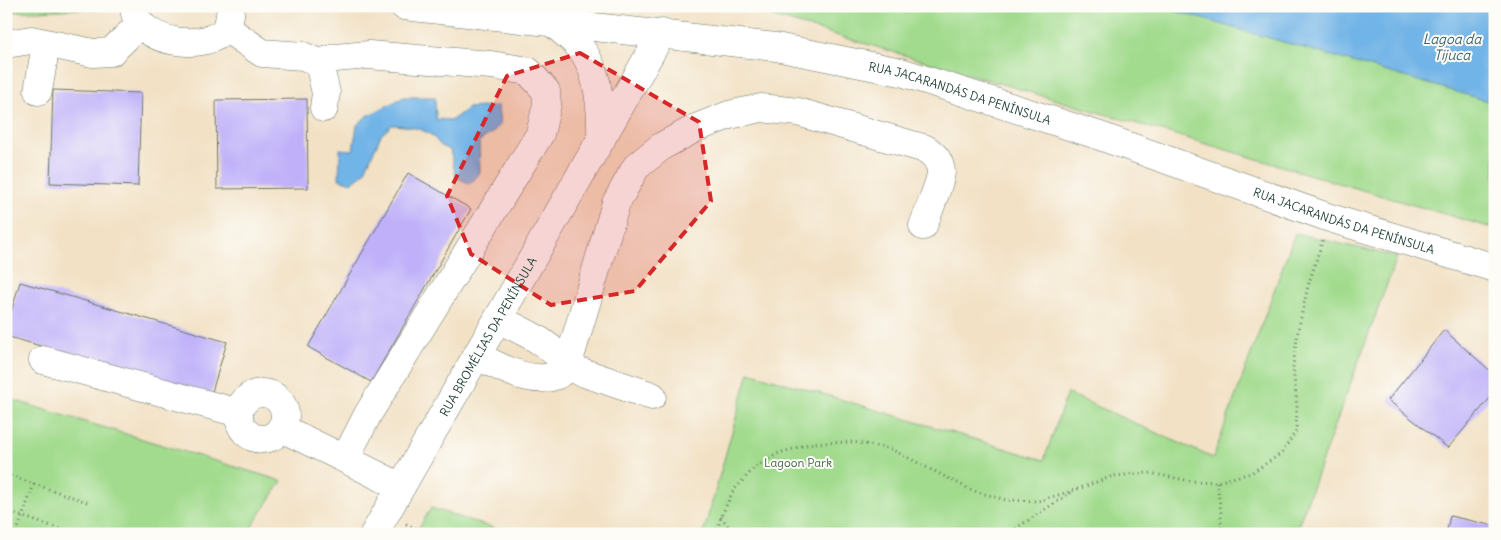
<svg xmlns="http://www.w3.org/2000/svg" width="1501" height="540" viewBox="0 0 1501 540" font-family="Delius,sans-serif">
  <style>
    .green { fill: #a2db8e; stroke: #608c61 }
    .water { fill: #71b4e7; stroke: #48788e }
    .building { fill: #bfb0f9 }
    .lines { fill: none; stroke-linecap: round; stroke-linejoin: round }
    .minor-casing { stroke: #697667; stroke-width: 29 }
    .path { stroke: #697667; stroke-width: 3; stroke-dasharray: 1 4; stroke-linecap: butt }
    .minor { stroke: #fff; stroke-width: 28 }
    .marked { fill: #d62828; fill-opacity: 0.2; stroke: #d62828; stroke-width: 4; stroke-dasharray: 10 6; stroke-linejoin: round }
    .labels { text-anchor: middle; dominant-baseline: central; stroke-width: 4; stroke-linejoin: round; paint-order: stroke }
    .street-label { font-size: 12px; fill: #1f3d34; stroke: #fdfcf7 }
    .park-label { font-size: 12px; fill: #40644a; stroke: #fdfcf7 }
    .water-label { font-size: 14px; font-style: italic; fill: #38616a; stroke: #fdfcf7 }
  </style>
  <rect width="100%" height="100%" fill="#fdfcf7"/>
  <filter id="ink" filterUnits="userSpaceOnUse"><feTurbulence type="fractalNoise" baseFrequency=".02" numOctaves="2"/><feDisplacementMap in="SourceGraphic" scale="10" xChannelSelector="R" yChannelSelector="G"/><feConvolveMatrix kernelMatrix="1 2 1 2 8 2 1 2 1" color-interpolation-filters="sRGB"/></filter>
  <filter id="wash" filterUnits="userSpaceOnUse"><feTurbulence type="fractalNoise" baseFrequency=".0096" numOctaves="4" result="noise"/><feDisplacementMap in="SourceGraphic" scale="20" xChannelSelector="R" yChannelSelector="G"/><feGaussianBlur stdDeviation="1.12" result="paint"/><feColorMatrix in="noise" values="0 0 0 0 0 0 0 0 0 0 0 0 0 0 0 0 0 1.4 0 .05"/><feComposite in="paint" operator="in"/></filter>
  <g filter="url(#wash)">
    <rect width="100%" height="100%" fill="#f2e1c5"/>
    <path class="green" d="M6,6H169L6,12Z
      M737,6H1175L1495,103V229Z
      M1295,233L1397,257L1295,534H703L749,372L1044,460L1067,393L1213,458Z
      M6,398L282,481L247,534H6Z
      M431,508L512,534H415Z"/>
    <path class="water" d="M1158,6H1495V103Z
      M404,97H435L436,119L452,120L468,108L498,106L500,124L491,134L479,141L480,173L470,184L456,177L450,150C436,145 441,143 431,135C420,127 406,126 392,125L381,135L364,173L351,183L339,179L340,149L353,150L357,125L367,116Z"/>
    <g id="blocks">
      <path class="building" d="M53,90L141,93L138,186L50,183Z
        M307,99L308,188L217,189L216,100Z
        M408,173L471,209L371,382L308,347Z
        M20,282L227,342L211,395L6,336V329Z
        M1444,330L1495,375V392L1448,448L1388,400Z
        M1450,516L1495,526V534H1446Z"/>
    </g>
  </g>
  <g filter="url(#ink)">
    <use href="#blocks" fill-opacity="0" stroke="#697667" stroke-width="1"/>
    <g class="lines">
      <g class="minor-casing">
        <g id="minor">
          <path id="s1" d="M404,6L776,47L901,72L1097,135L1330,218L1495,268"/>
          <path d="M134,8C137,43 205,53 226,29C230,23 230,13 231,6"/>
          <path d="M552,22C560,29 570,37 578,45C599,68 602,111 601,140"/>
          <path d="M226,28L262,53L303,56L319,63L326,93L324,108"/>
          <path d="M6,44L31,40L93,53L111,52L140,24"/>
          <path d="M38,91L46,44"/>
          <path d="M498,319C524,332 551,342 567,367L652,396"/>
          <path d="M477,356C499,366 529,385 555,376C559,375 564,370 567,367L616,203L636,167L662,146L696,128L729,115L761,108L798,112L926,149C934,154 940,161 941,172C941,181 927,215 923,226"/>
          <path d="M43,360L239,413"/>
          <circle cx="262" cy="416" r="23"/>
          <path d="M281,428L345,459L368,414L540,134L547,104L546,91L528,71L491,65L369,55L335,58L319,63"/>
          <path d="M345,459L401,487"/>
          <path id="s2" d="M374,534L662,33"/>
        </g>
      </g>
      <path class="path" d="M6,474L34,484L16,534
        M1217,482L1221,513V534
        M34,484L87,502
        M6,511L75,534
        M721,517L734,534
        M406,524L430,534
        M716,534L721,517L733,491L755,467L779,453L813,443L853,442L891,449L971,490L1006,500L1038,501L1075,490L1113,476L1149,473L1191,481L1217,482L1251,473L1282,453L1296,431L1297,407L1293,366L1298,331L1308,286L1323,239
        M1007,534L1072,492"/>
      <use href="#minor" class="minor"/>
    </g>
  </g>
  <path class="marked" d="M580,53L699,122L711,201L635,291L551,305L471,254L447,196L507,76Z"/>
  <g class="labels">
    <g class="street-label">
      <text stroke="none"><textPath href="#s1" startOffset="564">RUA JACARANDÁS DA PENÍNSULA</textPath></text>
      <text stroke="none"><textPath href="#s1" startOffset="969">RUA JACARANDÁS DA PENÍNSULA</textPath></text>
      <text stroke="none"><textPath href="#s2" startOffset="228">RUA BROMÉLIAS DA PENÍNSULA</textPath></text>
    </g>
    <g class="park-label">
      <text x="798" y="462">Lagoon Park</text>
    </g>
    <g class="water-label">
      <text x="1452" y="39">Lagoa da<tspan x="1452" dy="16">Tijuca</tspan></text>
    </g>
  </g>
  <rect width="1501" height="540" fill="none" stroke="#fdfcf7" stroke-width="25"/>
</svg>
